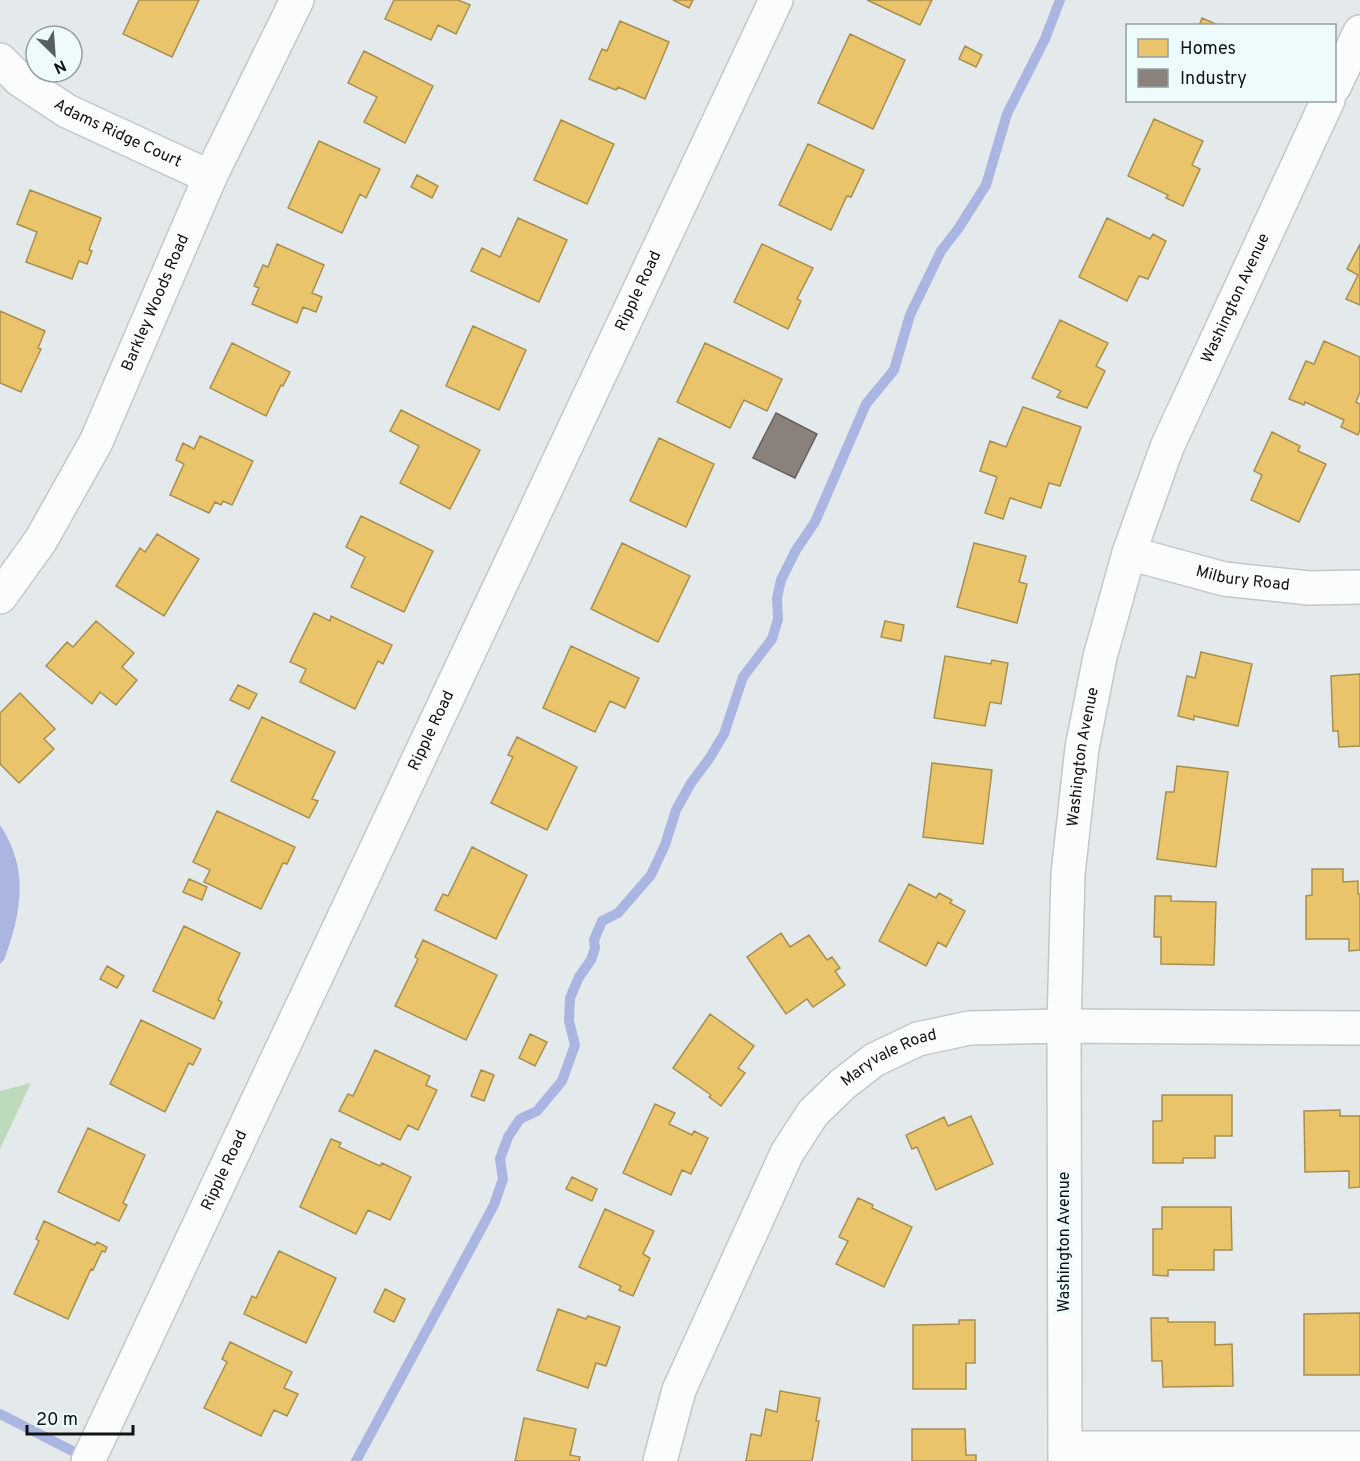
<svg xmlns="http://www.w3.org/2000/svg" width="1360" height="1461" viewBox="0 0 1360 1461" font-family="Overpass,sans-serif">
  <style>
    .forest { fill: #bedabc }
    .water { fill: #aab6e1 }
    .homes { fill: #e9c46a; stroke: #a78f50; stroke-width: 1.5 }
    .industry { fill: #8a817c; stroke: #65605c; stroke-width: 1.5 }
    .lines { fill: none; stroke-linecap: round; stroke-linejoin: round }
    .stream { stroke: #aab6e1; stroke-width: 10 }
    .street-casing { stroke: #c2c7c7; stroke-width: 36 }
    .street { stroke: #fbfcfc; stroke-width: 33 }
    .labels { text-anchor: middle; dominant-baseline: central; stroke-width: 6; stroke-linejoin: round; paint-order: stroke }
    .street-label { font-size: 16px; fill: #0e1313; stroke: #edfbfd }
  </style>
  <rect width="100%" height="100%" fill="#e4eaec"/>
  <path class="forest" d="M31,1083L0,1149V1091Z"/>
  <path class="water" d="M0,825C30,870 21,913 4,960L0,964Z"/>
  <path class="homes" d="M139,0H199L172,57L123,34Z
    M394,0H458L470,5L456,34L438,25L431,40L385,19Z
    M673,0H693L689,8Z
    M867,0H932L920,25Z
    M1202,18L1220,26H1199Z
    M620,21L669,42L645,99L618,87L616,90L589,79L602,49L607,51Z
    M850,34L905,60L873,129L818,103Z
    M965,46L982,55L976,67L959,59Z
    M364,51L433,86L405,143L364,122L377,97L348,83Z
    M1154,119L1203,141L1192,165L1200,169L1183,206L1166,198L1168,195L1128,176Z
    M561,120L614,144L587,204L534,180Z
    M319,141L380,169L366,198L360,194L342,233L288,208Z
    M808,144L864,170L851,197L847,196L831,230L779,205Z
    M417,175L438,186L432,198L411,187Z
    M30,190L101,218L89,250L92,251L87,264L79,261L72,279L26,262L37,232L17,224Z
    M518,218L567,240L539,302L471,271L482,248L500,257Z
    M1107,218L1150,239L1153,234L1166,241L1148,279L1139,276L1127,301L1079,277Z
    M277,244L324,265L312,293L322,297L316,312L303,307L297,323L252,304L259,288L254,286L263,265L268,267Z
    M762,244L813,268L797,299L801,301L788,329L734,302Z
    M1360,244V305L1346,299L1358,275L1347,269Z
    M0,311L45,331L38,348L41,349L21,392L0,383Z
    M1060,320L1108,343L1096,366L1105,371L1087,408L1057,397L1061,391L1032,378Z
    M473,326L526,350L499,410L446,386Z
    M1324,341L1360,357V392L1356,402L1360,404V430L1358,435L1341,427L1344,420L1305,402L1304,405L1289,399L1306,361L1314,364Z
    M232,343L290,372L283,386L281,385L266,416L210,388Z
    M705,343L782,379L767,411L744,400L730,428L677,402Z
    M1023,407L1081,427L1060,486L1049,483L1041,508L1010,498L1003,519L985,513L997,477L980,471L990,441L1006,447Z
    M401,410L480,450L450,509L400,483L419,446L390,431Z
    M1272,432L1300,446L1298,451L1326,464L1299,522L1251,500L1262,475L1254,471Z
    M200,436L253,461L232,505L223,501L221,505L215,502L209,513L170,495L184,464L176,460L183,443L194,449Z
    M659,438L714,464L686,527L630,501Z
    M361,516L433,551L404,612L351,587L365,557L346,547Z
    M157,534L199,559L164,616L116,586L140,548L145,552Z
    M622,543L690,576L658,642L591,609Z
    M974,543L1026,556L1019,582L1027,584L1017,623L957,607Z
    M314,613L330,621L331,616L392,645L383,664L378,661L355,709L300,682L306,669L290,662Z
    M96,621L134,653L122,667L137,680L116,705L100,692L92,704L46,666L67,642L73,647Z
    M885,621L904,625L901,641L881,637Z
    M571,646L639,678L625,708L610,701L595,732L543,708Z
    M1201,652L1252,664L1238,726L1194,716V720L1178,716L1187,676L1195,678Z
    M945,656L991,664L992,660L1008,663L1001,704L990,702L985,726L934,718Z
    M1360,674V746L1339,747L1338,731H1333L1331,676Z
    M238,685L257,694L249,709L230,700Z
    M20,693L55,729L44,739L54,749L19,783L0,764V713Z
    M262,717L335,752L312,799L318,801L309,818L231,781Z
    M517,737L577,767L547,830L491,803L513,757L508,755Z
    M932,763L992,770L983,844L923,837Z
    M1177,766L1228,772L1216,867L1157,859L1166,792H1174Z
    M217,811L295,847L287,864L283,863L261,909L204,882L210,870L193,862Z
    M472,847L527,875L496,939L435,910L443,894L448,896Z
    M1312,869H1343V882L1358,881V894H1360V950L1349,951V939H1306V896L1312,895Z
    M189,879L207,887L202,900L183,892Z
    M909,884L936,898L939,893L952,900L950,903L965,911L946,947L938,942L926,966L879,941Z
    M1155,896H1171V901L1216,902L1214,965L1161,964V937H1154Z
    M184,926L240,953L218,1000L222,1002L214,1019L153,991Z
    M781,933L790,947L809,935L827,960L832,957L840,968L835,971L845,985L813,1007L807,999L786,1014L747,957Z
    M423,940L497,975L466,1040L395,1006L418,959L415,957Z
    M107,966L124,976L117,988L100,979Z
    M710,1014L754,1046L738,1068L745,1073L721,1106L709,1097L711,1095L673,1068Z
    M141,1020L201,1049L193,1065L189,1063L165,1112L110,1084Z
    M530,1034L547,1042L535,1066L519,1058Z
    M375,1050L430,1076L426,1085L437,1090L418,1130L408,1125L400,1140L339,1111L348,1094L353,1096Z
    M481,1070L494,1075L484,1101L471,1096Z
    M1162,1095H1232V1136H1215V1158H1183V1163H1153V1121H1162Z
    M655,1104L675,1113L669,1124L692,1135L694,1131L708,1138L691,1174L682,1170L671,1195L623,1173Z
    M1340,1110V1116H1360V1187L1349,1188V1171L1305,1172L1304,1111Z
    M971,1116L993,1164L936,1190L917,1147L912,1149L906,1135L944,1117L948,1126Z
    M88,1128L145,1155L123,1203L127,1205L119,1221L58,1192Z
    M331,1139L341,1143L339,1147L380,1166L382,1163L411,1177L390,1220L368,1210L356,1234L300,1207Z
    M572,1177L597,1189L592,1201L566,1189Z
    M858,1198L873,1205L872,1208L912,1227L884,1287L836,1264L848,1241L839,1237Z
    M1162,1207H1231L1232,1250H1214V1270H1168V1276L1153,1275V1229H1162Z
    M605,1209L654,1231L643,1254L650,1258L633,1296L619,1290L621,1286L579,1267Z
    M44,1221L95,1245L97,1242L107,1247L105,1252L102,1251L93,1270L91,1269L68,1319L14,1294L39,1241L36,1239Z
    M279,1251L336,1278L306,1343L244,1314L252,1296L256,1298Z
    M385,1289L405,1299L394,1322L374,1312Z
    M558,1309L586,1319L588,1316L620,1327L606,1366L596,1363L588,1388L537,1370Z
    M1360,1313V1375H1304V1314Z
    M1151,1318H1168V1322H1215V1345L1232,1344L1233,1386L1163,1387L1162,1361H1152Z
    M959,1320H975V1363H966V1389H913V1325L959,1324Z
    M230,1342L292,1372L284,1388L298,1394L287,1416L274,1410L261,1436L204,1408L227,1362L222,1359Z
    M780,1391L820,1398L816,1421H819L812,1461H746L751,1434L761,1436L766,1409L777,1412Z
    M524,1418L576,1429L570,1455L580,1457L579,1461H515Z
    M912,1429H965L966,1455H976V1461H912Z"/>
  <path class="industry" d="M776,413L817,434L795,478L753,458Z"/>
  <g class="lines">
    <path class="stream" d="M0,1414L86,1458
      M356,1461L494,1205L503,1179L500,1159L508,1137L520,1119L537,1111L562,1081L575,1045L569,1021L570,998L579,977L591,960L595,948L594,940L602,921L618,913L651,875L665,845L676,810L691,783L709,759L724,734L743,677L772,639L778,619L777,598L781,580L796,550L815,522L866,404L894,370L910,315L941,251L958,229L986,185L1007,114L1045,39L1060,0"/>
    <g class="street-casing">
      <g id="street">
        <path id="s1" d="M0,60L20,80L67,111L210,177"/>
        <path d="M1334,87L1360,32"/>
        <path id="s2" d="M1129,553L1224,579L1309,588L1360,587"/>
        <path id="s3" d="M0,597L41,540L96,442L210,177L297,0"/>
        <path d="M1065,1448H1360"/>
        <path id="s4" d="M88,1461L776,0"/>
        <path id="s5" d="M660,1461L679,1390L787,1153L813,1113L843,1084L874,1060L918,1039L969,1028L1064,1026L1360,1028"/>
        <path id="s6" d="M1065,1461L1064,1026L1068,874L1082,748L1100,657L1129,553L1167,447L1328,100"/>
      </g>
    </g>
    <use href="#street" class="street"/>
  </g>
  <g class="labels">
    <g class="street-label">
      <text stroke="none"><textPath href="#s1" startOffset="140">Adams Ridge Court</textPath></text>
      <text stroke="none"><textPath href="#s4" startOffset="1293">Ripple Road</textPath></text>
      <text stroke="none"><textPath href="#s6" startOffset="1191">Washington Avenue</textPath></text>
      <text stroke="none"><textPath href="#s3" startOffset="334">Barkley Woods Road</textPath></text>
      <text stroke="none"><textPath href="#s2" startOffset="117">Milbury Road</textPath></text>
      <text stroke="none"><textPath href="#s4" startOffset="807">Ripple Road</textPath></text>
      <text stroke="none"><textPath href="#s6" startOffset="705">Washington Avenue</textPath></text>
      <text stroke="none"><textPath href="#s5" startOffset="477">Maryvale Road</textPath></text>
      <text stroke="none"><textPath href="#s4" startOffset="321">Ripple Road</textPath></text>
      <text transform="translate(1065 1242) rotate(-90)">Washington Avenue</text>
    </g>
  </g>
  <rect x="1126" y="24" width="210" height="78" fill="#edfbfd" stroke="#949e9f" stroke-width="1.5"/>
  <rect x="1138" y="39" width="30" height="18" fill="#e9c46a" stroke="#949e9f" stroke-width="1.5"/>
  <text x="1180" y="54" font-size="18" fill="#0e1313">Homes</text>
  <rect x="1138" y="69" width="30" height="18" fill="#8a817c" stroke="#949e9f" stroke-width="1.5"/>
  <text x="1180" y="84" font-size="18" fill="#0e1313">Industry</text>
  <g transform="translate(54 54) rotate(155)"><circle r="28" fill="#edfbfd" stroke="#949e9f" stroke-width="1.5"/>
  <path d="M0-4.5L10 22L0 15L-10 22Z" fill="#595e5f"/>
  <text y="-9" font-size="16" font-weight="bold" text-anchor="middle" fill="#0e1313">N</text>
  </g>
  <path d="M27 1425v9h106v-9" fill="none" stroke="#0e1313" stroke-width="3"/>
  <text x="36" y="1425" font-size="18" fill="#0e1313" stroke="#edfbfd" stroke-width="4.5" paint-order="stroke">20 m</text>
</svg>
